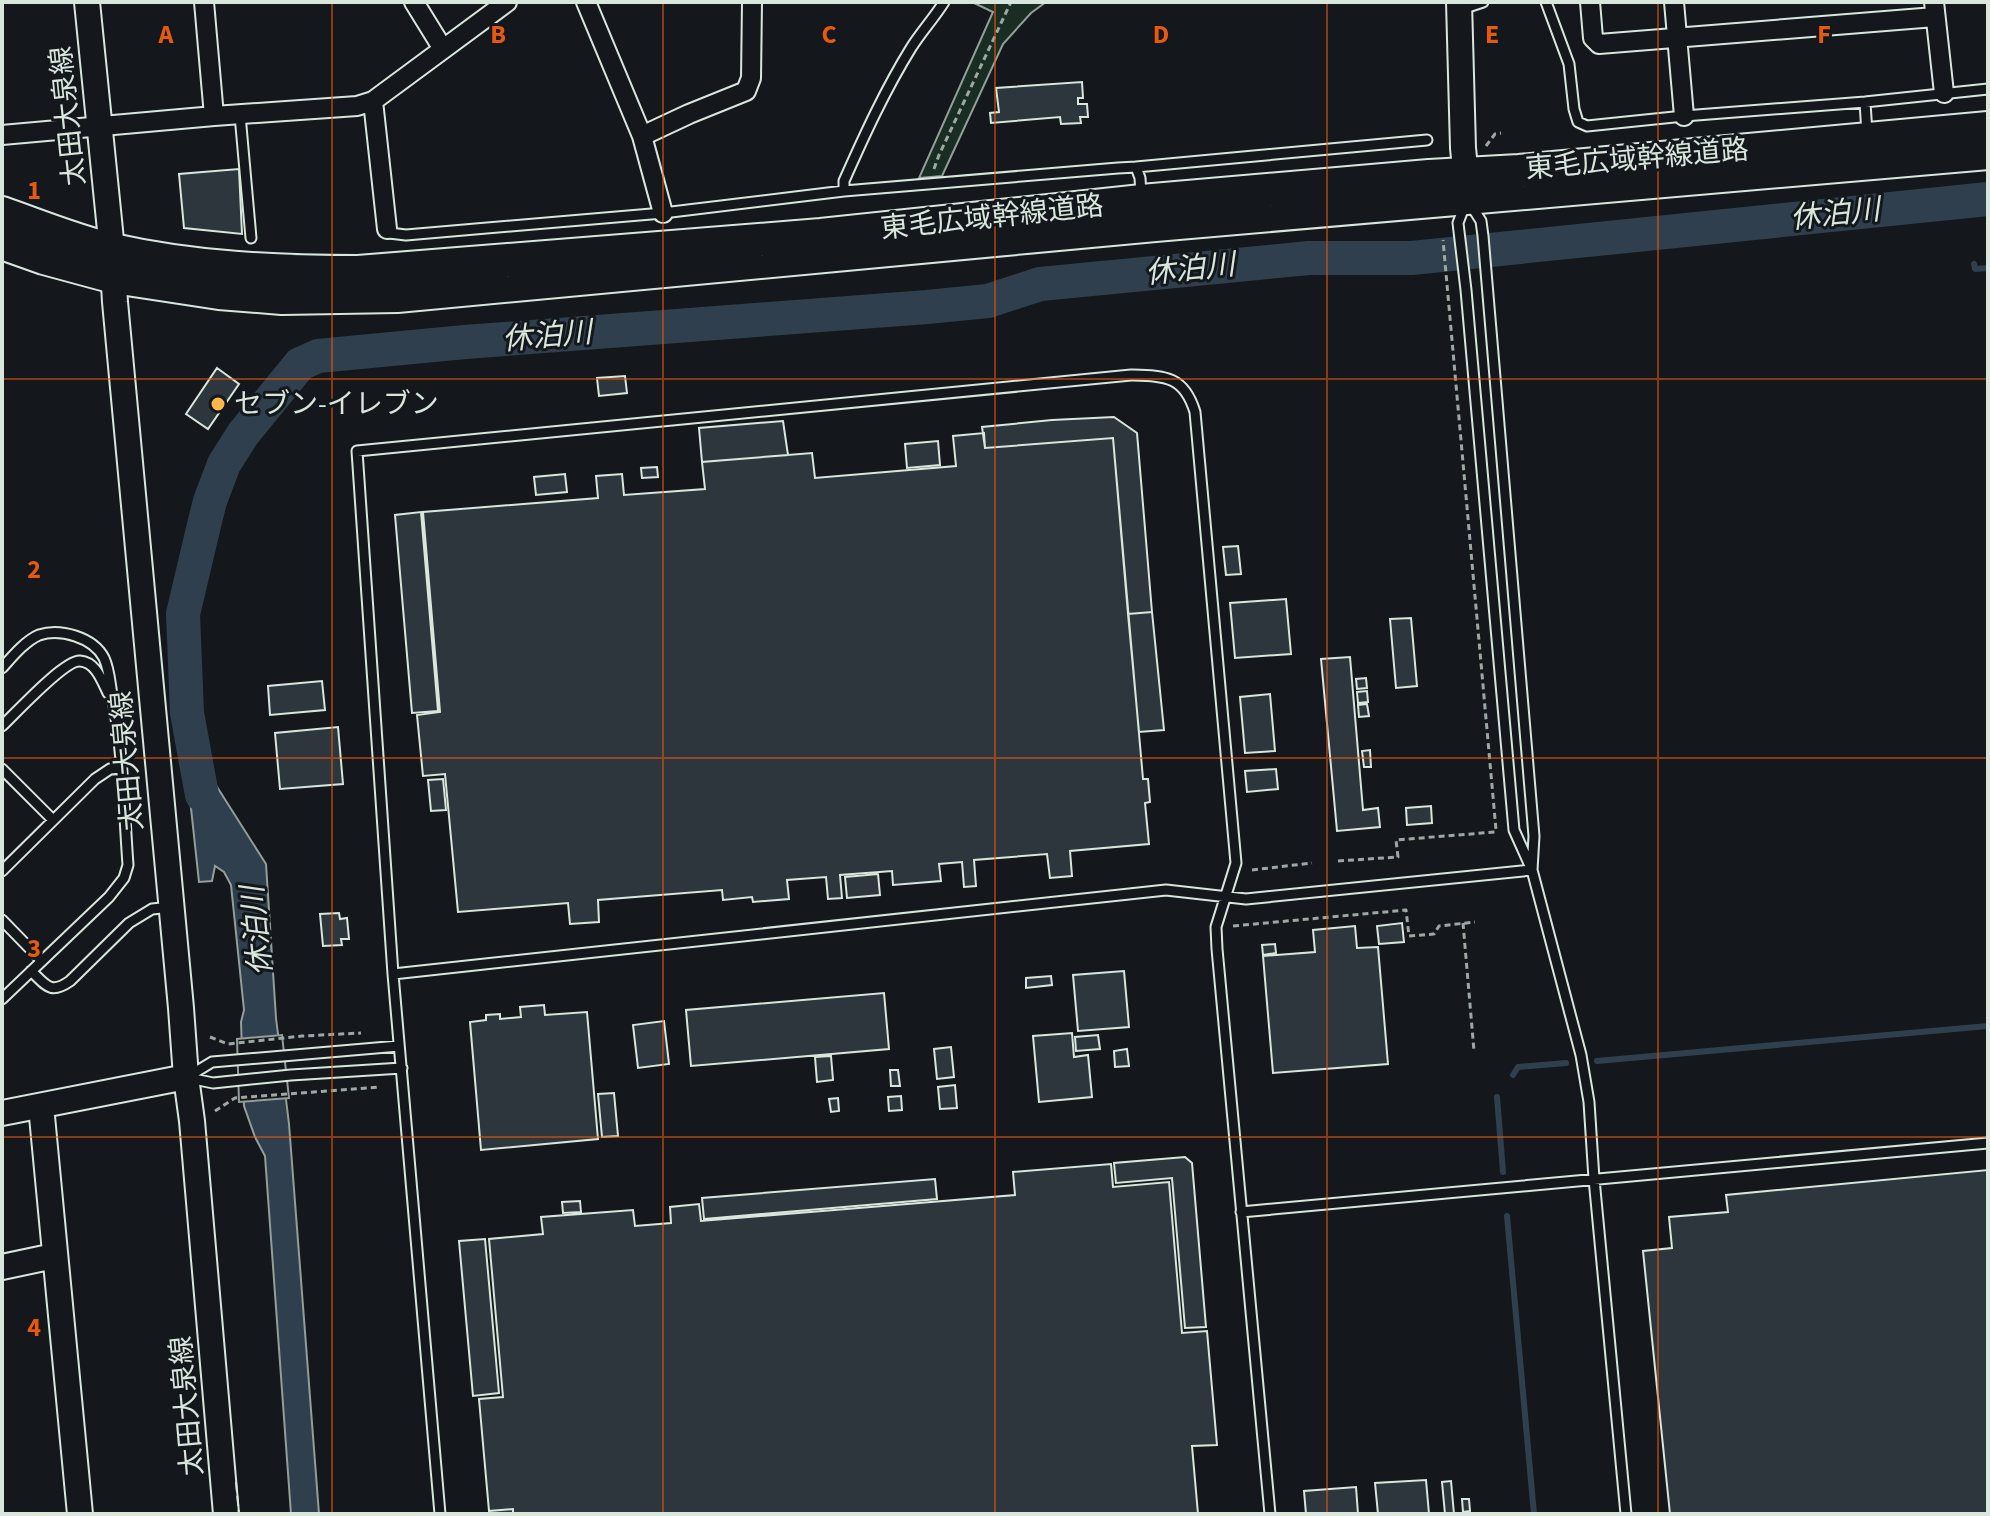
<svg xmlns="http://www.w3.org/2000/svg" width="1990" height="1516" viewBox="0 0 1990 1516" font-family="'Source Sans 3','Noto Sans JP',sans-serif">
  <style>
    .green { fill: #1a2d24; stroke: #939e99; stroke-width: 2 }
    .water { fill: #2f3f4d; stroke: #939e99; stroke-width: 2 }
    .pier { fill: #14181c; stroke: #939e99; stroke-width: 2 }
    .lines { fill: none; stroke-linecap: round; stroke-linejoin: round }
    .stream { stroke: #2f3f4d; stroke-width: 6 }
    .river { stroke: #2f3f4d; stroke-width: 34 }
    .building { fill: #2c363c; stroke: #d8e6dc; stroke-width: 2 }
    .lane-casing { stroke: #d8e6dc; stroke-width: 13 }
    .street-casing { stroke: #d8e6dc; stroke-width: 22 }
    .secondary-casing { stroke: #d8e6dc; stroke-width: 28 }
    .highway-casing { stroke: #d8e6dc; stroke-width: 36 }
    .path { stroke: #9da8a2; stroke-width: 3; stroke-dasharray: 6 4; stroke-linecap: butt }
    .lane { stroke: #14181c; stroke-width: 9 }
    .street { stroke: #14181c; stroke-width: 18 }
    .secondary { stroke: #14181c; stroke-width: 24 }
    .highway { stroke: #14181c; stroke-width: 32 }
    .fence { stroke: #d8e6dc; stroke-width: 2; stroke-dasharray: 10 4; stroke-linecap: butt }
    .grid { fill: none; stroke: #e8590c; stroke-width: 2; stroke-opacity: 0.55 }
    .poi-dot { fill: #ffb74d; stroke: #14181c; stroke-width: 3 }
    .labels { text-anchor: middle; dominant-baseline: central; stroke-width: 6; stroke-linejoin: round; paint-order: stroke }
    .street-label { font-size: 28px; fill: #d8e6dc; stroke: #14181c }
    .poi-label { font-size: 28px; fill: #d8e6dc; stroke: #14181c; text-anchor: start }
    .water-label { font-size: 30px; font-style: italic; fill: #d8e6dc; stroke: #14181c }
    .grid-label { font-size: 26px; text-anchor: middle; font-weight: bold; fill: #e8590c; stroke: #14181c; stroke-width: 6; stroke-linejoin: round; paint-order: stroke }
  </style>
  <rect width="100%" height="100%" fill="#14181c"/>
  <path class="green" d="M972,2H1046L1031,13L1003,44L942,176L919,178L993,12Z"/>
  <path class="water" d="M193,749L266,864L276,1018L289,1124L319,1514H291L265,1156L255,1137L244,1106L241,1022L244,1010L231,885L224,872L215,866L212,881L199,882L186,762Z"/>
  <path class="pier" d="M282,1035L289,1098L239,1102L237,1039Z"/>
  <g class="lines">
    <path class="stream" d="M1974,264L1975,269L1988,268
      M1597,1061L1988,1026
      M1513,1075L1518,1067L1566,1063
      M1497,1097L1503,1172
      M1507,1216L1534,1514"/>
    <path class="river" d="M202,795L187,713L183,614L204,525L210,501L224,464L243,434L300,364L318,356L465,342L927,307L988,301L1040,284L1309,258H1412L1988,199"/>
  </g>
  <path class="building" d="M1082,82L1083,98H1078V104H1087L1088,117H1080L1081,123L1061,124L1060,117L991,123L990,113L999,112L996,88Z
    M239,169L242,234L184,228L179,174Z
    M217,368L239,384L208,429L186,414Z
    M625,376L627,393L599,396L597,378Z
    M1114,417L1137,433L1152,612L1128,614L1113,438L985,448L982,427L1052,420Z
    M783,421L788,455L702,462L699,428Z
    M984,433L985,448L1113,438L1143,779H1148L1150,802L1145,803L1149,844L1070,851L1072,876L1050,878L1047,854L974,860L976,886L964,887L962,862L939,864L941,881L893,885L892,871L840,875L842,898L828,899L826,877L787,880L789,899L753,902L752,897L723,900L722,890L598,900L599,922L570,924L568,903L458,912L445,774L423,776L417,715L440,712L423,512L598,498L596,476L622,474L624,495L705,489L702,462L812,453L815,478L956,466L953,436Z
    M938,441L940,465L907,468L905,444Z
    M657,467L658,477L642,478L641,468Z
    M565,474L567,492L536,495L534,477Z
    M421,512L438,711L412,713L395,515Z
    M1238,546L1241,574L1226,575L1223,547Z
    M1286,599L1291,654L1235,658L1230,603Z
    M1152,612L1164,730L1139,732L1128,614Z
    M1411,618L1417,686L1396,688L1390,619Z
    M1350,657L1363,810L1378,808L1380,827L1337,831L1321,659Z
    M1366,678L1367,688L1357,689L1356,679Z
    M322,681L325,710L270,715L268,686Z
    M1367,691L1368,702L1358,703L1357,692Z
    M1270,694L1275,751L1245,753L1240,697Z
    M1367,704L1369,716L1359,717L1358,705Z
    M338,727L343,784L280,789L275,733Z
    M1370,750L1371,767H1364L1362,751Z
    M1276,769L1278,789L1247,792L1245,771Z
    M443,779L446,810L431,811L428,780Z
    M1431,806L1432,823L1407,825L1406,808Z
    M878,874L880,895L847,898L845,877Z
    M339,913L340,919L347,918L349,939H341L342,945L323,946L320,914Z
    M1402,923L1404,942L1379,944L1377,926Z
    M1355,926L1357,948L1378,947L1388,1064L1273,1073L1263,956L1315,952L1313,930Z
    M1275,944L1276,953L1263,955L1262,945Z
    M1124,971L1129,1027L1078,1031L1073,975Z
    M1051,976L1052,985L1026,988V978Z
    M884,993L889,1049L691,1066L686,1010Z
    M544,1005L545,1015L587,1012L598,1139L481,1150L470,1022L486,1020V1015L500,1014V1019L521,1017L520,1007Z
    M664,1021L669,1064L638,1068L633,1025Z
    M1072,1033L1074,1057L1088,1055L1092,1097L1039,1102L1033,1036Z
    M1098,1035L1100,1049L1076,1051L1075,1037Z
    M951,1047L954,1077L937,1079L934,1049Z
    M1127,1049L1129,1066L1115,1067L1114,1051Z
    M831,1056L833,1080L817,1082L815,1057Z
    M890,1070H898L900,1086H891Z
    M955,1085L957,1108L940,1109L938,1087Z
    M614,1093L618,1136L602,1137L598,1094Z
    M901,1096L902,1110L889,1111L888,1097Z
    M838,1098L839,1111L831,1112L829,1099Z
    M1185,1157L1192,1163L1206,1327L1185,1328L1172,1178L1116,1183L1114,1163Z
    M1111,1164L1113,1187L1169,1182L1182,1333L1207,1331L1217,1445L1192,1446L1198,1514H513V1509L489,1511L479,1399L503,1397L489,1239L543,1234L541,1217L633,1210L635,1226L671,1223L670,1207L699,1204L701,1221L1015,1195L1013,1172Z
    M1988,1170V1514H1670L1643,1251L1672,1248L1669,1217L1728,1212L1726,1195Z
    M935,1179L937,1199L704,1219L702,1198Z
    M580,1201L581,1212L563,1213L562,1202Z
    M485,1239L499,1393L473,1396L459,1241Z
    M1426,1480L1429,1514H1378L1375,1483Z
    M1451,1481L1454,1514H1445L1442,1482Z
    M1356,1487L1358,1514H1306L1304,1491Z
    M1462,1499H1469L1470,1511L1463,1512Z
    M513,1509V1514H489V1511Z"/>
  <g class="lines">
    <g class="lane-casing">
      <path id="lane" d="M1546,2L1569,64L1574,109L1578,122L1587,126L1684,116L1865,102L1988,89
        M1462,9L1483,2
        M1865,102L1867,134
        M240,115L251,238
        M1136,167L1427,140
        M844,191V181C864,136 885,90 911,48C921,32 934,18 944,2
        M1467,199L1481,221L1483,236L1534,836L1532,870L1514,830L1466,290L1458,223Z
        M387,229L389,233L406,235L663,213L844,191L1118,168L1136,167L1140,178L1141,195
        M2,668C12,657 25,641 39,635C60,628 93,637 104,658C110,671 110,686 113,700C123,754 124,810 128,865L124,878L109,897L2,999
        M2,726C15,714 64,660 80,661C96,662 102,681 108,693
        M2,769L53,820
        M2,871L95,779L110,769L121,768
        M2,920L42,961
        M31,971C46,985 50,995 70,981L129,923L152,909L171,907
        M393,974L1166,890L1246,899L1532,870L1581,1055L1589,1102L1594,1179L1626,1514
        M189,1076L212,1062L399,1046
        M189,1078L213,1083L291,1075L402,1068
        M1241,1212L1988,1143
        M440,1514L393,974L357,451L1131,375C1166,376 1184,376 1195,412L1236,863L1216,927L1217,949L1270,1514"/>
    </g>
    <g class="street-casing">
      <path id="street" d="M204,2L214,116
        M414,2L443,49
        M586,2L642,136L663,213
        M1590,2L1593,38L1599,44L1935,17
        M1674,2L1684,116
        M1934,2L1944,93
        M373,101L387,229
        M2,135L214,116L357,106L373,101L507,2
        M642,136L689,114L746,91L751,78L752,2"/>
    </g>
    <g class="secondary-casing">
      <path id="secondary" d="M87,2L112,250L115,302L181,1008L186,1077L192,1121L226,1514
        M1459,2L1463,148L1467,188
        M41,1106L80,1514
        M2,1113L186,1077
        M2,1267L54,1256"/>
    </g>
    <g class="highway-casing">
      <path id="highway" d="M2,213C39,226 75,241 113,250C193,268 275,272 358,272L821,235L1142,201L1429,176L1519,171L1988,128
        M2,243L44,258L114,277L219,293L282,298L397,296L1155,225L1988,153"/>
    </g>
    <path class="path" d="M1486,146L1495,134L1501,133
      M934,169L939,155L1011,2
      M1338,861L1398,857L1396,840L1495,832L1496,830L1443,240
      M1252,870L1312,863
      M1463,923L1474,1051
      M1233,926L1406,910L1409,936L1434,934L1439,926L1475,922
      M210,1037L228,1044L302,1036L361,1033
      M215,1111L235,1098L380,1087"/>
    <use href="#lane" class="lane"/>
    <use href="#street" class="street"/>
    <use href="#secondary" class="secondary"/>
    <use href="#highway" class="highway"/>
    <path class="fence" d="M236,1482L239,1514"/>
  </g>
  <path class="grid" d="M332,2V1514M663,2V1514M995,2V1514M1327,2V1514M1658,2V1514M2,379H1988M2,758H1988M2,1137H1988"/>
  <circle class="poi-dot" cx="218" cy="404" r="8"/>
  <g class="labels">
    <g class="street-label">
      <text transform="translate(68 116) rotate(-96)">太田大泉線</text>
      <text transform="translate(1637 159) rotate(-5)">東毛広域幹線道路</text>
      <text transform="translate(992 217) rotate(-6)">東毛広域幹線道路</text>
      <text transform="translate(127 761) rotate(-95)">太田大泉線</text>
      <text transform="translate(187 1406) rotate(-95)">太田大泉線</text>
    </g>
    <g class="poi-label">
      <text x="234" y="404">セブン-イレブン</text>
    </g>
    <g class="water-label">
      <text transform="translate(1835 214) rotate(-6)">休泊川</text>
      <text transform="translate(1190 269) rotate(-6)">休泊川</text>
      <text transform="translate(547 336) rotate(-5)">休泊川</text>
      <text transform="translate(257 931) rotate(-96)">休泊川</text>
    </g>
  </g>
  <g class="grid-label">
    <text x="166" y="43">A</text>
    <text x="498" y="43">B</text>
    <text x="829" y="43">C</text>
    <text x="1161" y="43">D</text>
    <text x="1492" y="43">E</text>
    <text x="1824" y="43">F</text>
    <text x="34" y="199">1</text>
    <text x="34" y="578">2</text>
    <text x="34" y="957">3</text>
    <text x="34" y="1336">4</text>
  </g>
  <rect width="1990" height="1516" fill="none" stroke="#d8e6dc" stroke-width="8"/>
</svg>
